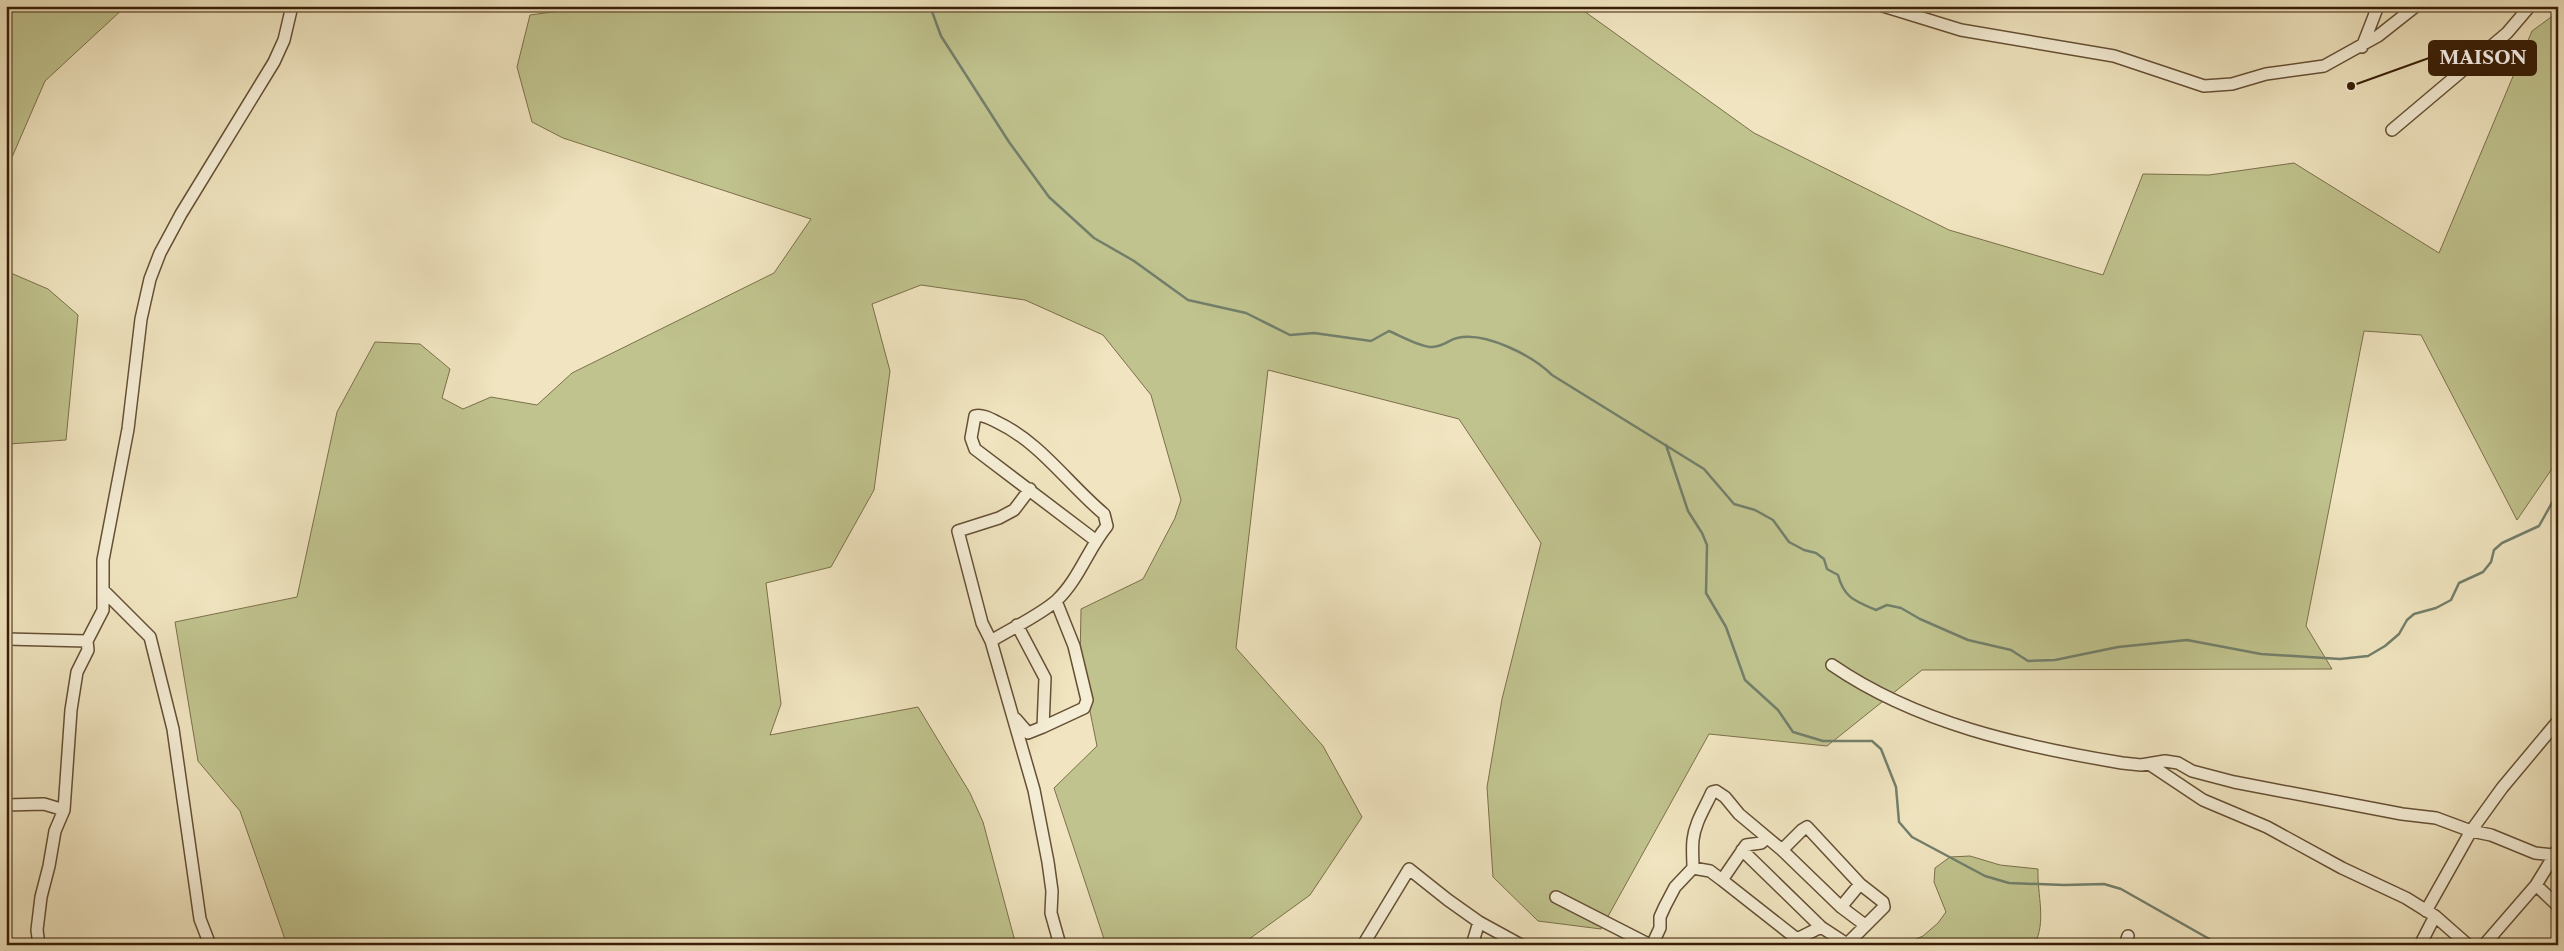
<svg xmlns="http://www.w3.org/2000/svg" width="2564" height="951" viewBox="0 0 2564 951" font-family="'Libre Caslon Text',serif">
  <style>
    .green { fill: #c0c38e; stroke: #7c704a }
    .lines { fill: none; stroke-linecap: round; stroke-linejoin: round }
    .stream { stroke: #737f6b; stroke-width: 2.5 }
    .minor-casing { stroke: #665035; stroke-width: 14 }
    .minor { stroke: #f5eed6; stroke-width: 11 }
    .leader { fill: none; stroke: #381e07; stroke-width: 2 }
    .callout-dot { fill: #381e07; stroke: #f5eed6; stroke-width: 2 }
    .callout { fill: #381e07; stroke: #381e07; stroke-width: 2 }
    .callout-label { font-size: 19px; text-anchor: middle; font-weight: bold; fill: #fff }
  </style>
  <rect width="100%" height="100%" fill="#f0e5c0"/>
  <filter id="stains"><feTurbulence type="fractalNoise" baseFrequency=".004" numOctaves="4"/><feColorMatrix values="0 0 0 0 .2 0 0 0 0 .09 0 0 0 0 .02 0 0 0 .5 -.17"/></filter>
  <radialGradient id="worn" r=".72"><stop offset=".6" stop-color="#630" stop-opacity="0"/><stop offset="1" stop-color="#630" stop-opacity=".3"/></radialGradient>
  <path class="green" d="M6,6H126L45,81L6,171Z
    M573,6H1577L1754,133L1949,230L2103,275L2143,174L2209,175L2294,163L2439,253L2532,31L2558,12V460L2517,520L2421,335L2364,331L2306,626L2332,669L1922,670L1827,746L1709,734L1601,929L1538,921L1493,877L1487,787L1502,699L1541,543L1459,419L1268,370L1236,648L1323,746L1362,817L1310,895L1241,945H1106L1054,788L1097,746L1080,662L1081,609L1143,579L1175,518L1181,500L1151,395L1103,335L1025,300L921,285L872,304L890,371L874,490L831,567L766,583L781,704L770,735L918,707L970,793L983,822L1016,945H287L240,811L198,761L175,622L297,597L337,412L375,342L420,344L450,369L442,398L463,409L491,397L537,405L572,373L774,273L811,219L563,138L532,122L517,67L530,15L567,10Z
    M6,271L48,289L78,315L66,440L9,444L6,449Z
    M1970,856L2000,865L2038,869C2037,895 2047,922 2034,945H1902L1923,936L1938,923L1946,912L1934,882L1935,868L1950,857Z"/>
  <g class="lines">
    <path class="stream" d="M930,6L941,36L1009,142L1049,197L1094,238L1134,261L1188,300L1246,313L1290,335L1314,333L1371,341L1389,331C1401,336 1420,347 1432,347C1445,346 1448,340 1457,338C1485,331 1533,356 1552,375L1704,469L1734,504L1755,510L1773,520L1789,542L1804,550L1816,553L1824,559L1827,569L1838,575C1844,598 1855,601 1876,610L1887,605L1901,608L1920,619L1968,640L2011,650L2028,661L2055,660L2118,647L2187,640L2261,654L2340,659L2368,656L2385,646L2399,634L2407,620L2414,614L2436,608L2451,600L2459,583L2483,572L2491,562L2494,550L2502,543L2539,526L2558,492
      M1666,445L1688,511L1702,533L1707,545L1706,593L1726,627L1745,680L1778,710L1793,732L1823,741H1872L1881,749L1896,787L1899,822L1912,837L1985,876L2009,883L2064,885L2104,884L2121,889L2220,945"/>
    <g class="minor-casing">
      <path id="minor" d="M1883,6L1961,30L2114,56L2204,86L2232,84L2266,74L2324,66L2378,36L2416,6
        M2362,47L2378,6
        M2392,130L2507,33L2530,6
        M1030,489L1014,510L999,518L958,531L982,623L991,641L1034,790L1048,862L1052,891L1051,913L1060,945
        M103,590L150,637L173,729L200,919L210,945
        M6,639L87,641
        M991,641C1009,630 1042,614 1057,600C1079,579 1088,549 1107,526L1104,514C1067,483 1041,443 997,422C991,419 982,414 975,416L971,438L975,449L1095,540
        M1832,665C1918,724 2021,746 2122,763L2141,765L2165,761L2178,763L2192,771L2234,782L2402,814L2436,818L2471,831L2491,835L2535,853L2553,855
        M1016,719L1028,733L1043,727L1045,678L1017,625
        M1043,727L1084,708L1087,700L1074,646L1056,601
        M2149,764L2203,800L2267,827L2342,868L2406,898L2435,916L2468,945
        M6,805L44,804L64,810
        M1742,850L1821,927L1847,944
        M1782,850L1802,830L1807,827L1860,884L1883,902L1884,907L1847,944
        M1693,868C1693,859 1692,849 1693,840C1695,822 1705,808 1712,792L1716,791L1725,797L1739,814L1782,850L1841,907L1865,925
        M1722,880L1746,845L1761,843L1767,838
        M2536,885L2558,906
        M1556,897L1650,945
        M1841,907L1860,884
        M2426,911L2471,831L2502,788L2558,721
        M1797,939L1821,927
        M6,945H7
        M39,945L37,930L41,897L49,866L55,831L64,810L71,710L77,672L88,650L87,641L103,610V560L128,429L141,319L150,279L160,253L181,214L274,62L284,40L292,6
        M1363,945L1409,869L1448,900L1479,922L1521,945
        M1472,945L1479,922
        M1652,945L1660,928V917L1665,906L1675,887L1693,868L1710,871L1722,880L1797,939L1798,945
        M2125,945L2128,936
        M2420,945L2435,916
        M2484,945L2536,885L2558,849"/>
    </g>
    <use href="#minor" class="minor"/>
  </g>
  <path class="leader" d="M2351 86L2429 58"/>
  <circle class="callout-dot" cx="2351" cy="86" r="5"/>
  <rect class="callout" x="2429" y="41" width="107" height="34" rx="5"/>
  <g class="callout-label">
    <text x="2483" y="64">MAISON</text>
  </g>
  <rect width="2564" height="951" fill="none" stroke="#f0e5c0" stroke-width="25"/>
  <rect x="8" y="8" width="2549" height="936" fill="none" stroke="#381e07" stroke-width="2.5"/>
  <rect x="12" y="12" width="2539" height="926" fill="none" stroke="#381e07"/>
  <rect width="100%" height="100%" filter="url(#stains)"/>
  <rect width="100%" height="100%" fill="url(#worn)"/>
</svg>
